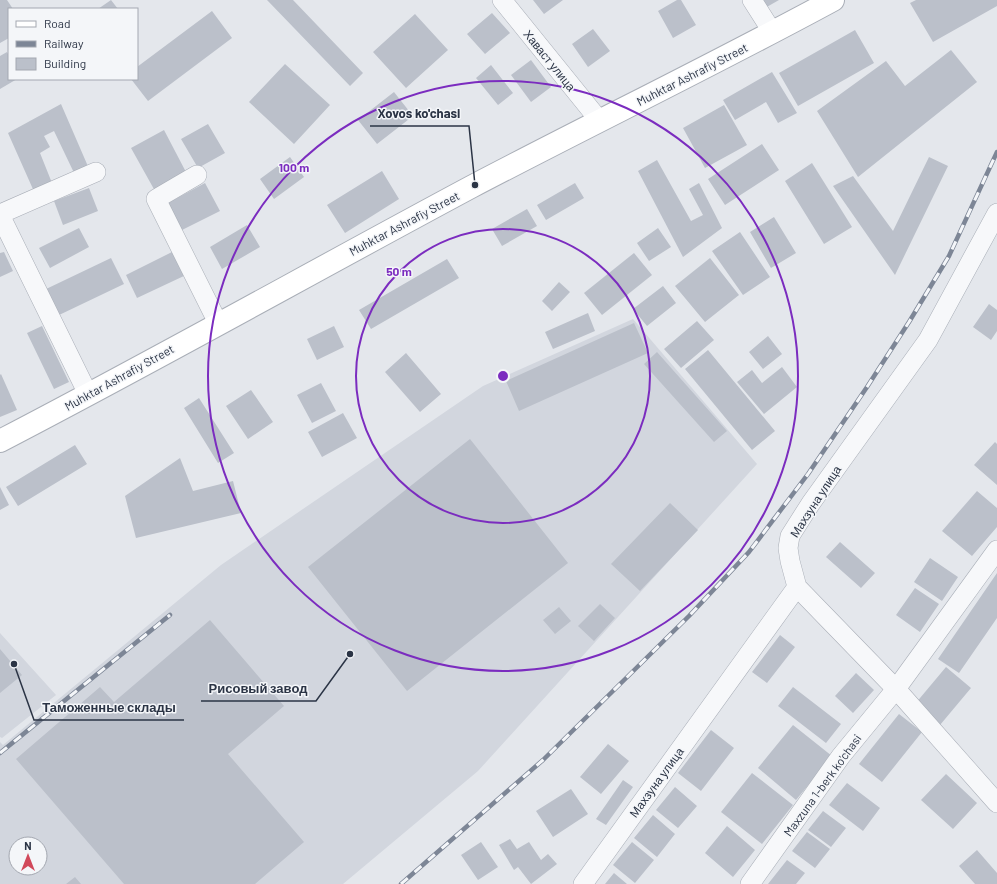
<svg xmlns="http://www.w3.org/2000/svg" width="997" height="884" viewBox="0 0 997 884" font-family="Barlow,sans-serif">
  <style>
    .built { fill: #d2d6de; fill-rule: evenodd }
    .building { fill: #bbc0ca }
    .lines { fill: none; stroke-linecap: round; stroke-linejoin: round }
    .street-casing { stroke: #a9aeb7; stroke-width: 20 }
    .secondary-casing { stroke: #a9aeb7; stroke-width: 24 }
    .street { stroke: #f7f8fa; stroke-width: 19 }
    .secondary { stroke: #fff; stroke-width: 22 }
    .rail-casing { stroke: #7d8696; stroke-width: 4.5 }
    .rail { stroke: #f4f6f9; stroke-width: 3; stroke-dasharray: 9; stroke-linecap: butt }
    .ring { fill: none; stroke: #7b2cbf; stroke-width: 2 }
    .labels { text-anchor: middle; dominant-baseline: central; stroke-width: 3; stroke-linejoin: round; paint-order: stroke }
    .street-label { font-size: 12px; fill: #2b3445; stroke: #f4f6f9 }
    .centre { fill: #7b2cbf; stroke: #f4f6f9; stroke-width: 2 }
    .ring-label { font-size: 12px; text-anchor: middle; font-weight: bold; fill: #7b2cbf; stroke: #f4f6f9; stroke-width: 3; stroke-linejoin: round; paint-order: stroke }
    .leader { fill: none; stroke: #2b3445; stroke-width: 1.5 }
    .callout-dot { fill: #2b3445; stroke: #f4f6f9; stroke-width: 1.5 }
    .callout-label { font-size: 13px; text-anchor: middle; font-weight: bold; fill: #2b3445; stroke: #f4f6f9; stroke-width: 3; stroke-linejoin: round; paint-order: stroke }
  </style>
  <rect width="100%" height="100%" fill="#e4e7ec"/>
  <path class="built" d="M633,319L757,464L478,771L343,884H0V742L3,745L221,565L483,386ZM16,844H40V868H16Z
    M0,633L56,695L2,738L0,737Z"/>
  <path class="building" d="M0,0H7L13,9H9V38L0,43Z
    M111,0L118,9H98Z
    M267,0H293L363,73L350,86Z
    M533,0H563L544,14Z
    M677,0H681L696,25L673,38L658,11Z
    M760,0H779L765,8Z
    M916,0H997V6L933,42L910,3Z
    M212,11L232,38L148,101L131,79H137V67Z
    M492,13L510,33L485,54L467,34Z
    M415,14L448,50L406,88L373,52Z
    M593,29L610,51L588,67L572,44Z
    M855,30L874,63L798,106L779,73Z
    M951,50L977,82L858,177L817,111L886,61L905,86Z
    M7,52L9,56V79H17L0,89V56Z
    M531,60L551,87L531,102L511,75Z
    M285,64L330,105L294,144L249,102Z
    M491,65L513,93L498,105L476,78Z
    M772,72L797,113L778,123L766,102L735,120L723,100Z
    M394,92L413,116L377,144L358,120Z
    M61,104L90,171L76,177L54,131L44,136L50,147L40,153L54,188L36,196L8,133Z
    M724,105L747,145L705,168L683,128Z
    M208,124L225,153L198,168L181,139Z
    M164,130L187,174L155,191L131,148Z
    M762,144L779,170L725,205L708,179Z
    M290,157L304,177L274,199L260,179Z
    M929,157L948,166L895,275L833,186L853,176L893,231Z
    M657,160L691,221L703,215L689,189L699,183L722,228L683,257L638,171Z
    M812,163L852,227L824,244L785,181Z
    M382,171L399,199L345,233L327,205Z
    M205,183L220,211L182,230L168,203Z
    M575,183L584,198L546,220L537,205Z
    M89,188L98,211L63,225L54,201Z
    M527,209L537,226L502,246L492,229Z
    M774,217L796,253L771,268L750,232Z
    M247,225L260,247L222,269L210,247Z
    M79,228L89,247L50,268L39,248Z
    M658,228L671,247L649,261L637,243Z
    M740,232L770,277L743,295L712,251Z
    M174,251L186,275L137,298L126,275Z
    M4,252L13,271L0,277V253Z
    M634,253L652,275L602,315L584,293Z
    M111,258L124,284L57,316L44,290Z
    M710,258L739,295L705,322L675,286Z
    M447,259L459,278L371,329L359,310Z
    M559,282L570,292L552,311L542,301Z
    M663,286L676,303L647,326L633,309Z
    M989,304L997,310V331L991,340L973,327Z
    M588,313L595,331L553,349L545,332Z
    M697,321L714,340L681,368L664,349Z
    M634,323L648,353L519,411L506,381Z
    M42,326L69,382L54,389L27,333Z
    M334,326L344,347L317,360L307,339Z
    M768,336L782,354L763,369L749,352Z
    M708,350L775,431L752,450L685,369Z
    M657,352L727,431L714,442L644,364Z
    M406,353L441,394L420,412L385,372Z
    M782,367L797,387L764,414L737,382L752,370L762,383Z
    M1,374L17,410L0,417V375Z
    M321,383L336,411L312,423L297,395Z
    M251,390L273,422L248,439L226,406Z
    M199,398L234,453L218,463L184,408Z
    M343,413L357,438L322,457L308,432Z
    M470,439L568,563L407,691L308,567Z
    M995,442L997,444V485L974,465Z
    M75,445L87,464L18,506L6,487Z
    M180,458L193,491L233,481L241,513L136,538L125,496Z
    M0,487L9,505L0,510Z
    M977,491L997,508V527L972,556L942,531Z
    M670,503L698,530L640,591L611,564Z
    M840,542L875,573L861,588L826,557Z
    M930,558L958,577L942,601L914,582Z
    M997,573V618L959,673L938,659Z
    M915,588L939,604L920,632L896,615Z
    M600,604L615,618L594,641L578,626Z
    M559,607L571,621L555,634L543,620Z
    M210,620L284,706L228,754L304,842L255,884H124L16,759L100,687L114,702Z
    M780,635L795,647L767,683L752,672Z
    M0,649L22,675L0,693Z
    M946,667L971,688L940,725L915,704Z
    M856,673L874,690L853,713L835,696Z
    M793,687L841,724L826,743L778,706Z
    M899,714L922,732L882,782L859,764Z
    M793,725L832,756L796,800L758,768Z
    M711,730L734,748L701,791L678,773Z
    M608,744L629,761L601,794L580,777Z
    M752,773L793,805L762,844L721,812Z
    M946,774L977,803L953,829L921,800Z
    M623,780L633,787L606,825L596,819Z
    M847,783L880,808L863,831L829,805Z
    M675,787L697,806L678,828L656,810Z
    M571,789L588,814L553,837L536,811Z
    M823,811L846,828L831,847L808,830Z
    M653,815L675,834L657,857L634,838Z
    M727,826L755,850L733,877L705,853Z
    M807,832L830,849L815,868L792,851Z
    M510,839L517,849L529,842L541,860L548,854L557,864L531,884L518,867L514,870L499,845Z
    M481,842L498,867L478,880L461,855Z
    M632,842L654,860L635,883L613,865Z
    M977,850L997,873V884H975L959,866Z
    M787,860L805,873L796,884H768Z
    M614,873L627,884H605Z
    M75,877L81,884H66Z"/>
  <g class="lines">
    <g class="street-casing">
      <path id="street" d="M502,0L599,120
        M752,0L773,33
        M197,175L156,199L218,323
        M0,214L96,172
        M0,215L88,394
        M797,587L896,689L997,803
        M583,884L797,587L790,561L788,548L790,536L811,503L928,340L997,213
        M750,884L841,756L896,689L997,550"/>
    </g>
    <g class="secondary-casing">
      <path id="secondary" d="M0,441C158,359 314,271 471,187C591,124 713,65 833,0"/>
    </g>
    <use href="#street" class="street"/>
    <use href="#secondary" class="secondary"/>
    <g class="rail-casing">
      <path id="rail" d="M0,753L170,615
        M401,884L543,760L689,616L749,552L808,474L867,387L909,322L949,256L997,152"/>
    </g>
    <use href="#rail" class="rail"/>
  </g>
  <g class="ring">
    <circle cx="503" cy="376" r="147"/>
    <circle cx="503" cy="376" r="295"/>
  </g>
  <g class="labels">
    <g class="street-label">
      <text transform="translate(550 60) rotate(51)">Хаваст улица</text>
      <text transform="translate(692 74) rotate(-27)">Muhktar Ashrafiy Street</text>
      <text transform="translate(404 223) rotate(-28)">Muhktar Ashrafiy Street</text>
      <text transform="translate(119 377) rotate(-29)">Muhktar Ashrafiy Street</text>
      <text transform="translate(815 501) rotate(-57)">Махзуна улица</text>
      <text transform="translate(656 782) rotate(-54)">Махзуна улица</text>
      <text transform="translate(822 785) rotate(-54)">Maxzuna 1-berk ko'chasi</text>
    </g>
  </g>
  <circle cx="503" cy="376" r="6" class="centre"/>
  <g class="ring-label">
    <text x="294" y="172">100 m</text>
    <text x="399" y="276">50 m</text>
  </g>
  <path class="leader" d="M475 185L469 126H370M350 654L316 701H201M14 664L34 720H184"/>
  <g class="callout-dot">
    <circle cx="475" cy="185" r="4"/>
    <circle cx="350" cy="654" r="4"/>
    <circle cx="14" cy="664" r="4"/>
  </g>
  <g class="callout-label">
    <text x="419" y="118">Xovos ko'chasi</text>
    <text x="258" y="693">Рисовый завод</text>
    <text x="109" y="712">Таможенные склады</text>
  </g>
  <rect x="8" y="8" width="130" height="72" fill="#f4f6f9" stroke="#a4a8b1"/>
  <rect x="16" y="21" width="20" height="6" fill="#ffffff" stroke="#a4a8b1"/>
  <text x="44" y="28" font-size="12" fill="#2b3445">Road</text>
  <rect x="16" y="41" width="20" height="6" fill="#7d8696" stroke="#a4a8b1"/>
  <text x="44" y="48" font-size="12" fill="#2b3445">Railway</text>
  <rect x="16" y="58" width="20" height="12" fill="#bbc0ca" stroke="#a4a8b1"/>
  <text x="44" y="68" font-size="12" fill="#2b3445">Building</text>
  <g transform="translate(28 856)"><circle r="19" fill="#f4f6f9" stroke="#a4a8b1"/>
  <path d="M0-3L7 15L0 10L-7 15Z" fill="#d1495b"/>
  <text y="-6" font-size="11" font-weight="bold" text-anchor="middle" fill="#2b3445">N</text>
  </g>
</svg>
